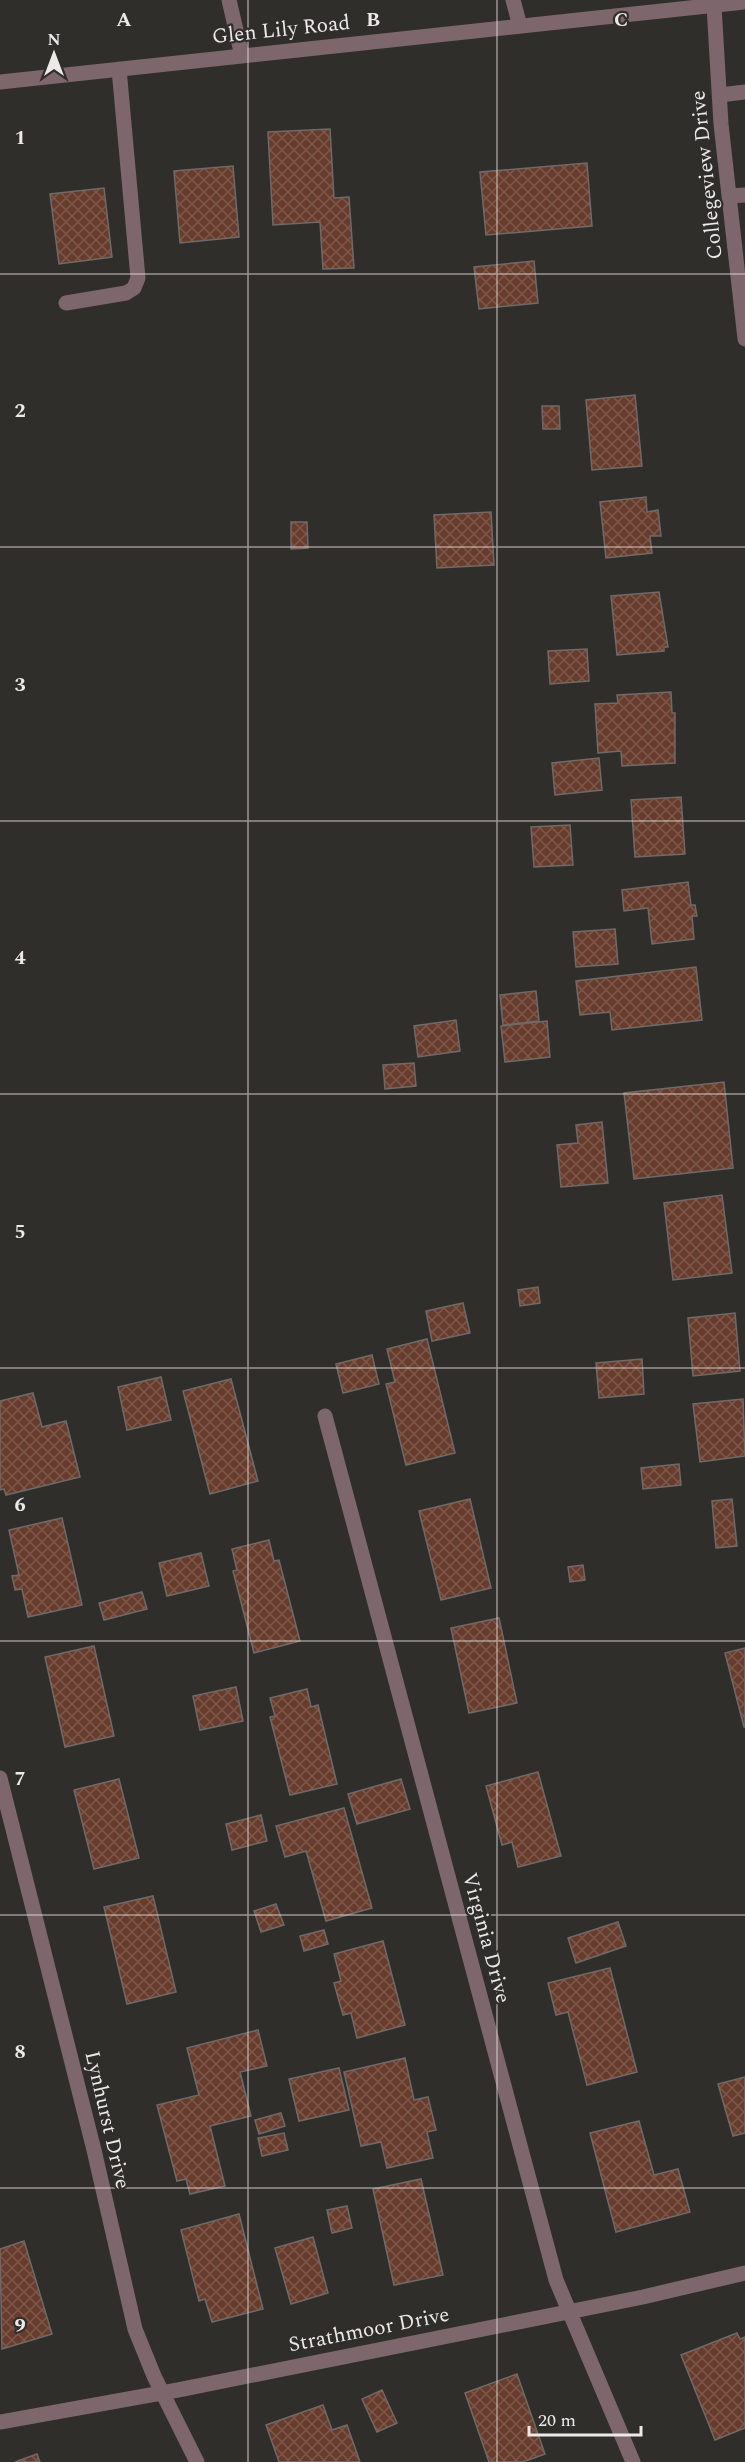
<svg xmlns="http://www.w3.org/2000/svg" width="745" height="2462" viewBox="0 0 745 2462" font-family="Spectral,serif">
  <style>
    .building { fill: url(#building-cross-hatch); stroke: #6f6a69; stroke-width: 1.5 }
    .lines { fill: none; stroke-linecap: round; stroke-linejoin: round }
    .minor { stroke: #7e676c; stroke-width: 15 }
    .grid { fill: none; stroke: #eceae8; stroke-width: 1.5; stroke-opacity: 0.55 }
    .labels { text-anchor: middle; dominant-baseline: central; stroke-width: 4.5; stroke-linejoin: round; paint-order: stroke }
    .street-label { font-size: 21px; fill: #eceae8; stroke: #302e2b }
    .grid-label { font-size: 20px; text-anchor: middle; font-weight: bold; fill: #eceae8; stroke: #302e2b; stroke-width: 4.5; stroke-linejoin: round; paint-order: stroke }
  </style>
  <defs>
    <pattern id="building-cross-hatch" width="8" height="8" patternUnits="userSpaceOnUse" patternTransform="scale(1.5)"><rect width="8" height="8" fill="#673c2c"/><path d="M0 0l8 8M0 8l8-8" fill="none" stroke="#7d584b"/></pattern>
  </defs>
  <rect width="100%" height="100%" fill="#302e2b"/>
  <path class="building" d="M330,129L334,198L349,197L354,268L323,269L320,222L273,225L268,132Z
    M587,163L592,226L486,235L480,172Z
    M233,166L239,237L180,243L174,171Z
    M104,188L112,257L59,264L50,194Z
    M534,261L538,303L479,309L474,267Z
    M635,395L642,466L592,470L586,400Z
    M542,406H559L560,429H543Z
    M646,497L647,512L658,510L661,536H650L652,553L606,558L600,502Z
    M491,512L494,565L437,568L434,515Z
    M291,522H307L308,548L291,549Z
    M659,592L668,647H664V651L617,655L611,596Z
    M587,649L589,681L550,684L548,651Z
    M671,692L672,713H675V763L622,766L621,751L598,753L595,704L618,703L617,695Z
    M599,758L602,790L555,795L552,763Z
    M681,797L685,854L635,857L631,800Z
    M570,825L573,865L534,867L531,827Z
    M688,882L691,905H695L697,916H692L694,939L652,944L648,908L624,911L622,890Z
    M615,929L618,964L576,967L573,932Z
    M696,967L702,1020L612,1030L610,1012L580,1015L576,981Z
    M536,991L539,1021L503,1025L500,995Z
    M456,1020L460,1051L418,1057L414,1026Z
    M547,1021L550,1057L505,1062L501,1026Z
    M414,1063L416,1086L385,1089L383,1065Z
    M724,1082L733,1168L634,1179L624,1093Z
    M602,1122L608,1183L561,1187L557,1145L578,1143L576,1125Z
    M722,1195L732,1273L673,1280L664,1203Z
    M538,1287L540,1303L520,1306L518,1290Z
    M463,1303L470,1333L432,1341L426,1311Z
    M735,1313L740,1371L693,1376L688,1318Z
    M427,1339L455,1453L406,1465L386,1384L395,1382L387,1349Z
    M372,1355L379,1384L343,1393L336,1364Z
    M642,1359L644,1394L599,1398L596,1363Z
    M161,1377L171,1420L127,1430L118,1387Z
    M231,1379L258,1481L210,1494L183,1391Z
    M33,1393L42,1427L66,1421L80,1477L6,1495L4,1489L0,1490V1401Z
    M743,1399L745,1456L700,1462L693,1404Z
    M679,1464L681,1485L643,1489L641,1468Z
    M470,1499L491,1588L441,1600L419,1511Z
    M732,1499L737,1546L716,1548L712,1501Z
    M62,1518L82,1605L28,1617L22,1589L15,1590L12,1576L19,1575L9,1530Z
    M269,1540L274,1561L279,1560L300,1641L254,1653L233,1571L237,1570L232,1549Z
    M201,1553L209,1586L167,1596L159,1563Z
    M583,1565L585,1580L570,1582L568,1567Z
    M142,1592L147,1609L104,1620L99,1603Z
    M499,1618L517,1703L469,1713L451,1628Z
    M94,1646L114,1736L65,1747L45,1657Z
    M745,1648V1727H744L725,1653Z
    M236,1687L243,1721L200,1730L193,1696Z
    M307,1689L311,1707L318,1705L337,1784L290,1795L270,1717L275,1716L270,1698Z
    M538,1772L561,1856L518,1867L512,1842L502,1845L486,1786Z
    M119,1779L139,1858L94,1869L74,1790Z
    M401,1779L410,1809L357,1824L348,1794Z
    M344,1808L372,1908L326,1921L306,1851L285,1857L276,1826Z
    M261,1815L267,1841L232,1850L226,1824Z
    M153,1896L176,1992L127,2004L104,1907Z
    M276,1904L284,1925L261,1932L254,1911Z
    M618,1922L626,1946L576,1963L568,1938Z
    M324,1930L328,1944L304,1951L300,1936Z
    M383,1941L405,2025L357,2038L351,2013L343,2015L334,1983L341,1981L334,1954Z
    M610,1968L637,2072L587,2085L568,2012L556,2015L548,1983Z
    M258,2030L267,2066L240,2072L251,2116L210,2126L225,2186L190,2194L186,2179L177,2181L157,2105L199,2095L187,2048Z
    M405,2058L414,2100L428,2097L436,2130L427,2132L433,2158L387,2168L381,2142L361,2146L344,2072Z
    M339,2068L349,2110L299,2121L289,2079Z
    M745,2077V2133L733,2136L718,2084Z
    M281,2113L285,2126L259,2134L255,2120Z
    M639,2121L654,2175L678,2169L690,2212L616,2232L590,2133Z
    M284,2133L288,2150L262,2156L258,2138Z
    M421,2179L443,2275L394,2285L373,2189Z
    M347,2206L352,2228L332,2233L327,2210Z
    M239,2214L263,2309L212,2322L205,2299L199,2301L181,2230Z
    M313,2237L328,2293L291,2304L275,2248Z
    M24,2241L52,2334L2,2349L0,2249Z
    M737,2333L740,2339L745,2337V2428L715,2440L681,2355Z
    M517,2374L545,2454L523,2462H489L465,2393Z
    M382,2390L397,2423L377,2432L362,2399Z
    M323,2405L332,2430L347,2425L360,2462H279L266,2425Z
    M37,2454L40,2462H15Z"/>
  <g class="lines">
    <path class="minor" d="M229,0L242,56
      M513,0L520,26
      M714,6L721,124L745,339
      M0,82L745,2
      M720,95L745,92
      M729,196L745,195
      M66,303L126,293L134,288L138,278L119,69
      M325,1416L556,2280L633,2462
      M0,1778L94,2150L135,2329L154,2376L197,2462
      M0,2422L178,2390L643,2297L745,2273"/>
  </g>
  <path class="grid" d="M248,0V2462M497,0V2462M0,274H745M0,547H745M0,821H745M0,1094H745M0,1368H745M0,1641H745M0,1915H745M0,2188H745"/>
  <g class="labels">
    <g class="street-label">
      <text transform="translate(281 30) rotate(-6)">Glen Lily Road</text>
      <text transform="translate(707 175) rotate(-96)">Collegeview Drive</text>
      <text transform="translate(486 1938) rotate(75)">Virginia Drive</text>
      <text transform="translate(107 2120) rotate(77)">Lynhurst Drive</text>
      <text transform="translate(369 2330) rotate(-11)">Strathmoor Drive</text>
    </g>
  </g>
  <g class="grid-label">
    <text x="124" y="26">A</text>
    <text x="373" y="26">B</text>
    <text x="621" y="26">C</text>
    <text x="20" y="144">1</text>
    <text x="20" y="417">2</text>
    <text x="20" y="691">3</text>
    <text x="20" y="964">4</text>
    <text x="20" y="1238">5</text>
    <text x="20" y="1511">6</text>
    <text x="20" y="1785">7</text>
    <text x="20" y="2058">8</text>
    <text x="20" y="2332">9</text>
  </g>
  <g transform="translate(54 54)" stroke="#302e2b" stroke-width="4.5" paint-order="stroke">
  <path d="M0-4.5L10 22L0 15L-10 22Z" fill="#eceae8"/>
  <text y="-9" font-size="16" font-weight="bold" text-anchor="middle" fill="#eceae8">N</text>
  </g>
  <path d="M529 2426v9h112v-9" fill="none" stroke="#eceae8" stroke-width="3"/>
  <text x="538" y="2426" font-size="18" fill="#eceae8" stroke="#302e2b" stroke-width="4.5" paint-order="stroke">20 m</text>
</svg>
